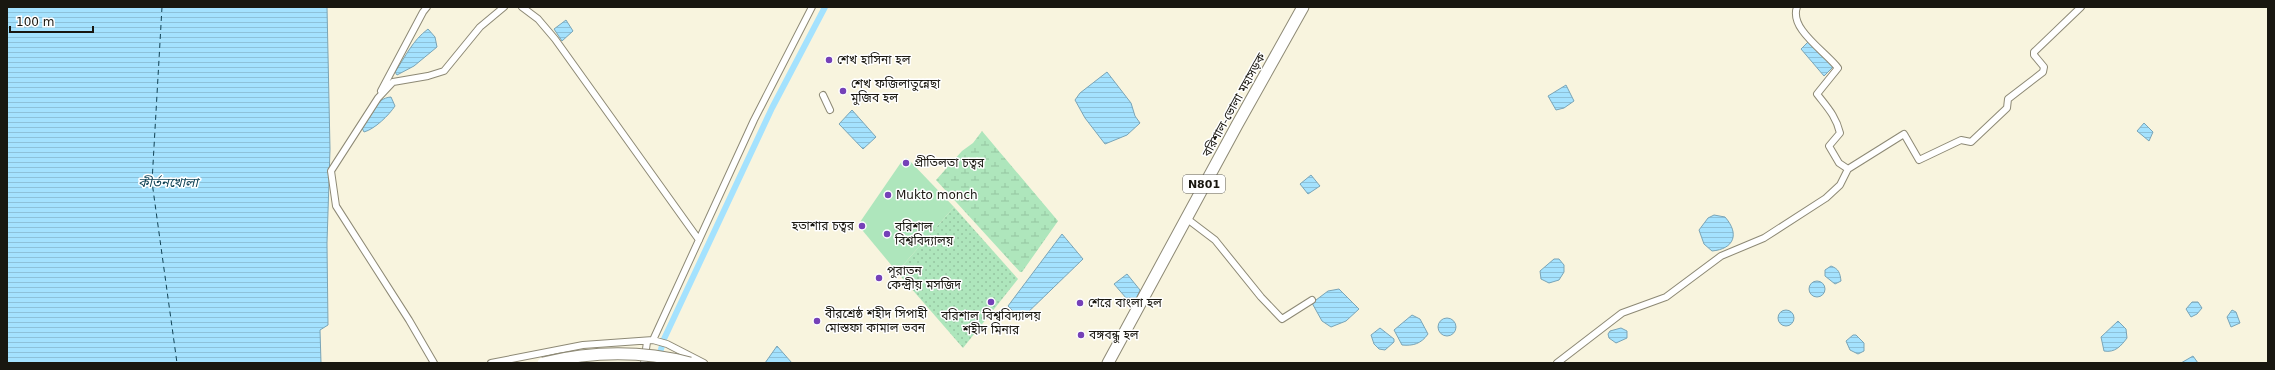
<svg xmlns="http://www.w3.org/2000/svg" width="2275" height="370" viewBox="0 0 2275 370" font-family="'DejaVu Sans','Noto Sans Bengali',sans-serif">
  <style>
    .grass { fill: #aee6bc }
    .wetland { fill: url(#wetland-marsh) }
    .park { fill: url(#park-dots) }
    .water { fill: url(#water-rules); stroke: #7aa5b7 }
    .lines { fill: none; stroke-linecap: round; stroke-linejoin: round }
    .canal { stroke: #a4e2fe; stroke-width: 6 }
    .ferry { stroke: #104255; stroke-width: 1; stroke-dasharray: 5 4; stroke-linecap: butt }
    .street-casing { stroke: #8d8975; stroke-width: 8 }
    .highway-casing { stroke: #8d8975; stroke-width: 13 }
    .street { stroke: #fff; stroke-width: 6 }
    .highway { stroke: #fff; stroke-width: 11 }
    .highway-bridge-casing { stroke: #8d8975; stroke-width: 13; stroke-linecap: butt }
    .highway-bridge { stroke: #fff; stroke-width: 11 }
    .poi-dot { fill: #7541b8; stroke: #fff; stroke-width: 1.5 }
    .labels { text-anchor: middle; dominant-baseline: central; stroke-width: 3; stroke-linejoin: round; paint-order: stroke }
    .shield { fill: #fff; stroke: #5e5d58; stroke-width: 1 }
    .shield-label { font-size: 11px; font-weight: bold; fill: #191710 }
    .poi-label { font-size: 12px; fill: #191710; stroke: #fff; text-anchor: start }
    .street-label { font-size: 12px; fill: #191710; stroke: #fff }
    .water-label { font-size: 13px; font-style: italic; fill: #104255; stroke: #fff }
  </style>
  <defs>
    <pattern id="wetland-marsh" width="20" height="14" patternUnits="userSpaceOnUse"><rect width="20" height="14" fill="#aee6bc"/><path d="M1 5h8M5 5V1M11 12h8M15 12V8" fill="none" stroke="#95c5a1"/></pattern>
    <pattern id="park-dots" width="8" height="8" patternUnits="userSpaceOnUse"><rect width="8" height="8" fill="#aee6bc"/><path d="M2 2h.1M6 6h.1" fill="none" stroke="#95c5a1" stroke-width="1.8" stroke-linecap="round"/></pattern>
    <pattern id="water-rules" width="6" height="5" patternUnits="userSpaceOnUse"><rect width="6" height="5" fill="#a4e2fe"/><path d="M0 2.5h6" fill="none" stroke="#8dc1d9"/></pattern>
  </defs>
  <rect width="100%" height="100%" fill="#f8f4de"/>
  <path class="grass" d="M907,158L954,207L897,272L858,225L902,161Z"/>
  <path class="wetland" d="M982,131L1058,221L1022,272H1020L936,180L962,151L973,143Z"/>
  <path class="park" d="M954,207L1018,279L963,348L897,272Z"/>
  <path class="water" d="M7,7H327L330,149L327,243L328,325L320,330L321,363H7Z
    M566,20L573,31L562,41L554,29Z
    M428,29L435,37L437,47L414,66L397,75L395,72C406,56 412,41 428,29Z
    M1809,41L1833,67L1824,76L1801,49Z
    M1107,72L1131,103L1135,116L1140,123L1127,135L1105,144L1085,118L1075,100L1080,93Z
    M1566,85L1574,101L1564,108L1556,110L1548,96Z
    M391,97L395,106C389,115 375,129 364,132L362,128C371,116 375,98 391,97Z
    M852,110L876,137L863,149L839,124Z
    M2144,123L2153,132L2149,141L2137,131Z
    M1311,175L1320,186L1308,194L1300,184Z
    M1714,215L1725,217C1740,234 1734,249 1712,251L1704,244L1699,230L1708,218Z
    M1062,234L1083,259L1021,319L1008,306Z
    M1554,259H1559L1564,265V272L1559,280L1549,283L1541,279L1540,271Z
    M1831,266C1839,269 1840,273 1841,281L1835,284L1825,276V270Z
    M1127,274L1140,290L1133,306L1114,284Z
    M1809 289a8 8 0 1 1 16 0a8 8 0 1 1-16 0Z
    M1339,289L1359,309L1346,321L1331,327L1322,321L1312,303L1328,291Z
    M2192,302H2198L2202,308L2197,314L2191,317L2186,309Z
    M1778 318a8 8 0 1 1 16 0a8 8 0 1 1-16 0Z
    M2232,310L2236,312L2240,323L2231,327L2227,317Z
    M1412,315L1420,319L1428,334C1421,344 1413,346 1402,345L1394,330Z
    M1438 327a9 9 0 1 1 18 0a9 9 0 1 1-18 0Z
    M2118,321L2126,329L2127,338C2121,346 2115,353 2104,351L2101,337Z
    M1380,328L1394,339V342L1385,350L1379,349L1374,344L1371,335Z
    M1621,328L1627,331V338L1616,343L1609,338L1608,334L1610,331Z
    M1853,335H1856L1864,343V351L1858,354L1850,350L1846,341Z
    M777,346L792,363H765Z
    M2193,356L2198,363H2181Z"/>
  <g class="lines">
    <path class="canal" d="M657,363L664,339L772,108L825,7"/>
    <path class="ferry" d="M162,7L152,182L177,363"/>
    <g class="street-casing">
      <path id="street" d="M522,7L538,19L555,39L699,240
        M1797,7C1789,29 1825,51 1838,68L1817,94C1827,107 1836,116 1840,133L1829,146L1839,163L1848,169L1904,134L1919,160L1961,140L1971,142L2007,108L2008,99L2043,72L2044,67L2034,55V52L2081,7
        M381,91L423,12L427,7
        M823,95L830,110
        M1186,218L1215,240L1261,297L1282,319L1312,300
        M653,340L754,120L812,7
        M434,363L409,320L336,206L331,171L378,98L393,82L428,76L444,71L480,27L504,7
        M491,363L583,345L653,340L667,344L704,363
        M644,363L647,342
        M1557,363L1622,313L1666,297L1721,256L1764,238L1826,198L1840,185L1848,169"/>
    </g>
    <g class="highway-casing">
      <path id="highway" d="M1108,363L1237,125L1303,7"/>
    </g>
    <use href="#street" class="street"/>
    <use href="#highway" class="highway"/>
    <g class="highway-bridge-casing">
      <path id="highway-bridge" d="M543,363C593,351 640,350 690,363"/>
    </g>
    <use href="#highway-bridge" class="highway-bridge"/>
  </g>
  <g class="poi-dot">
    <circle cx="829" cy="60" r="4"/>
    <circle cx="843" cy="91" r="4"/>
    <circle cx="906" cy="163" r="4"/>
    <circle cx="888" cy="195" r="4"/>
    <circle cx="862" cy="226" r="4"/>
    <circle cx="887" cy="234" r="4"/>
    <circle cx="879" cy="278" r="4"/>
    <circle cx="991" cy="302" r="4"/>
    <circle cx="1080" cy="303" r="4"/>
    <circle cx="817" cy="321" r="4"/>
    <circle cx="1081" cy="335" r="4"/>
  </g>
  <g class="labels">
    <rect class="shield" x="1183" y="175" width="42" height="18" rx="3"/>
    <g class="shield-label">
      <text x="1204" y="184">N801</text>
    </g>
    <g class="poi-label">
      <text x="837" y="60">শেখ হাসিনা হল</text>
      <text x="851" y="84">শেখ ফজিলাতুন্নেছা<tspan x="851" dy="14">মুজিব হল</tspan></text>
      <text x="914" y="163">প্রীতিলতা চত্বর</text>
      <text x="896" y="195">Mukto monch</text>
      <text x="854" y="226" text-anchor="end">হতাশার চত্বর</text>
      <text x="895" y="227">বরিশাল<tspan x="895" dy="14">বিশ্ববিদ্যালয়</tspan></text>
      <text x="887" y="271">পুরাতন<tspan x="887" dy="14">কেন্দ্রীয় মসজিদ</tspan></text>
      <text x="1088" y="303">শেরে বাংলা হল</text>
      <text x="825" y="314">বীরশ্রেষ্ঠ শহীদ সিপাহী<tspan x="825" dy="14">মোস্তফা কামাল ভবন</tspan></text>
      <text x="991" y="316" text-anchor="middle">বরিশাল বিশ্ববিদ্যালয়<tspan x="991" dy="14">শহীদ মিনার</tspan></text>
      <text x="1089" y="335">বঙ্গবন্ধু হল</text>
    </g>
    <g class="street-label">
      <text transform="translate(1234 105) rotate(-61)">বরিশাল-ভোলা মহাসড়ক</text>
    </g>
    <g class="water-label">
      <text x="168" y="182">কীর্তনখোলা</text>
    </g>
  </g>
  <rect width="2275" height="370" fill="none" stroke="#191710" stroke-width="16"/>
  <path d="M10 26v6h83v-6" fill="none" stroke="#191710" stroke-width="2"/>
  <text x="16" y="26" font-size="12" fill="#191710" stroke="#ffffff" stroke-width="3" paint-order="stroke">100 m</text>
</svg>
